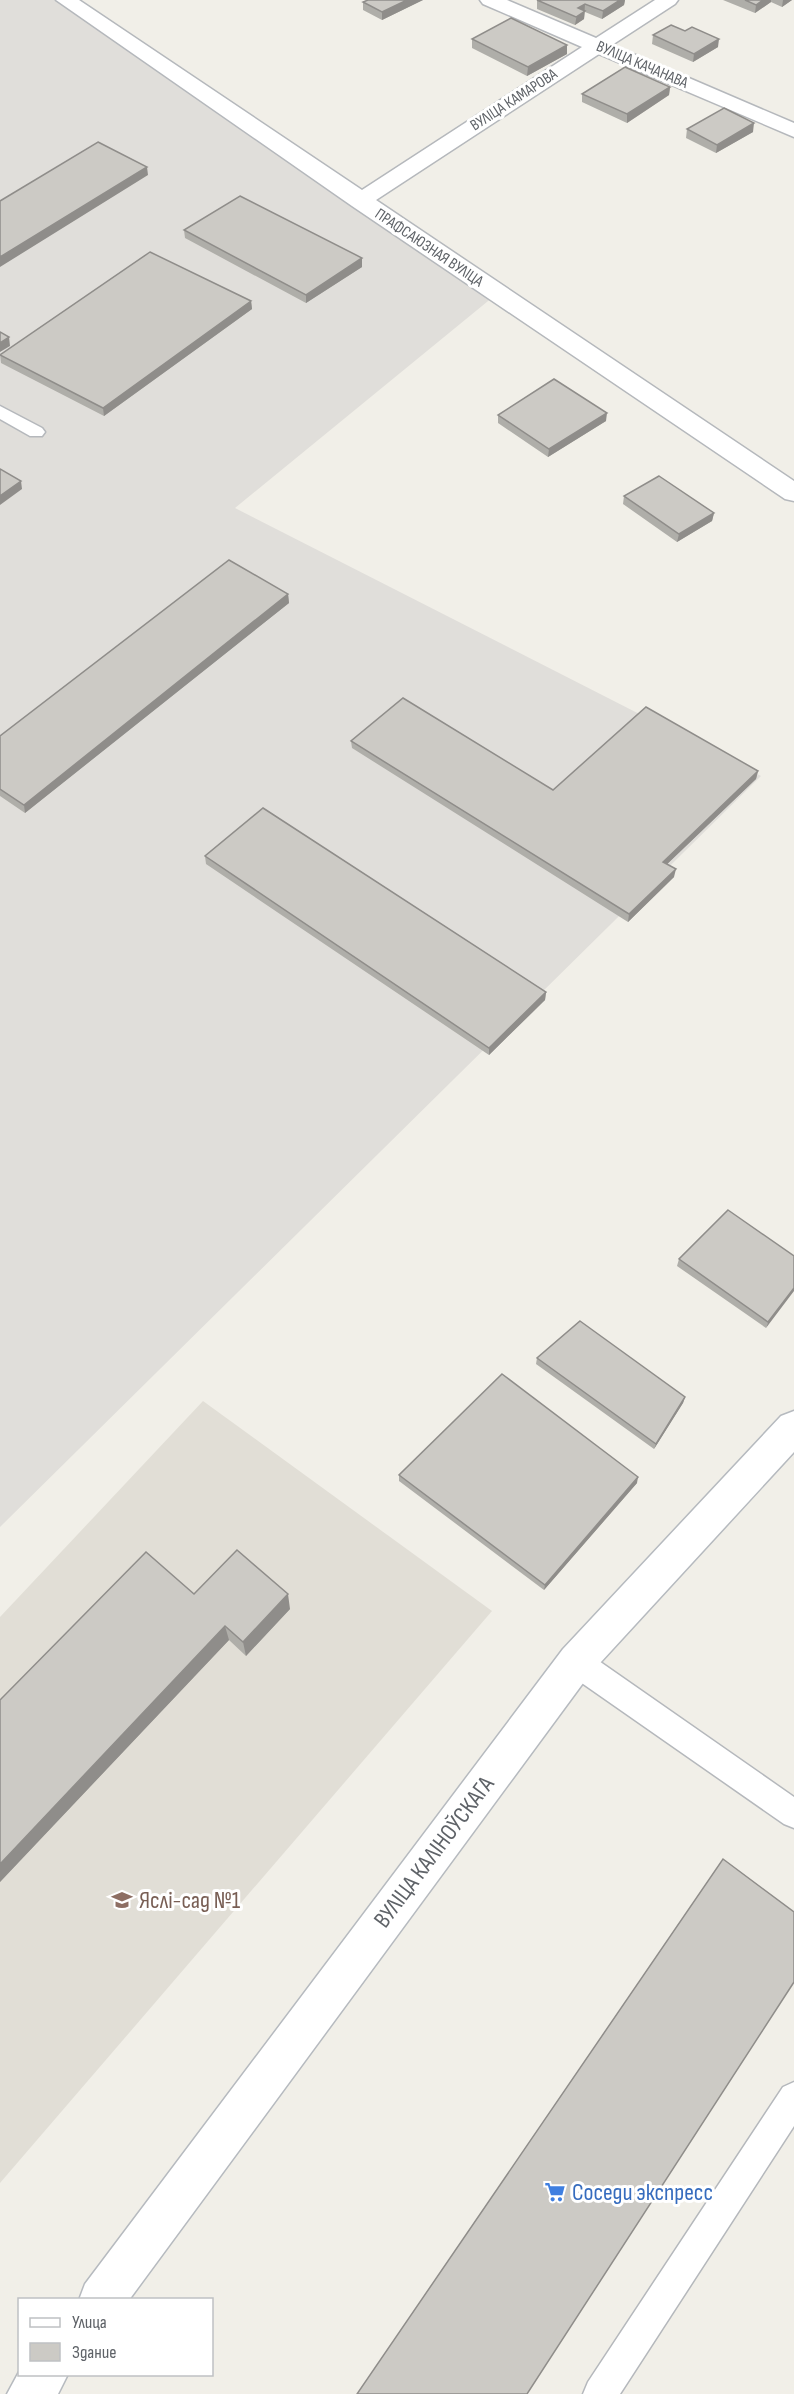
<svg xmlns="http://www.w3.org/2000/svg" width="794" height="2394" viewBox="0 0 794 2394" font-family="'Sofia Sans Condensed',sans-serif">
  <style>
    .industrial { fill: #e0deda }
    .education { fill: #e1ded6 }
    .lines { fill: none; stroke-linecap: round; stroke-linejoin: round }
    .lane-casing { stroke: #b5b8bc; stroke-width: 3 }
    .street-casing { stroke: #b5b8bc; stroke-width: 3 }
    .secondary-casing { stroke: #b6babf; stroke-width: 3 }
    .lane { fill: #fff; fill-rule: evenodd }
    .street { fill: #fff; fill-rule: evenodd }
    .secondary { fill: #fff; fill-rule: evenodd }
    .wall { fill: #afaea9 }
    .shaded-wall { fill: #8f8d8a }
    .building { fill: #cccac5; stroke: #8f8d8a; stroke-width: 1.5 }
    .labels { text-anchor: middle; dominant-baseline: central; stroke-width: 6; stroke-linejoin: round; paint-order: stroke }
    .far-street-label { font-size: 16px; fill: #5f6368; stroke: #fff }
    .near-street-label { font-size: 24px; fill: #5f6368; stroke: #fff }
    .near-education-label { font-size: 24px; fill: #785e54; stroke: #fff; text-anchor: start }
    .near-shop-label { font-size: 24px; fill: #366cbe; stroke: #fff; text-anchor: start }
  </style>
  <rect width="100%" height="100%" fill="#f1efe8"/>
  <path class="industrial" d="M0,0H64L493,297L235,508L761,776L0,1527Z"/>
  <path class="education" d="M203,1401L492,1611L0,2183V1617Z"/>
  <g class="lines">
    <g class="lane-casing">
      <path id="lane" d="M0,406L42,428L45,432L42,436H30L0,419Z
        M576,1648L586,1652L794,1797V1828L784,1824L566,1672L562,1662L566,1652Z
        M794,2082V2126L620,2394H583L588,2382L783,2087Z"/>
    </g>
    <g class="street-casing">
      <path id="street" d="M56,0H79L362,190L582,47L483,4L480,0H507L596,38L655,0H678L675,4L612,45L794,123V137L599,54L376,200L794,481V501L785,499L352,206Z"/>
    </g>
    <g class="secondary-casing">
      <path id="secondary" d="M794,1411V1452L589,1675L129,2300H79L85,2284L563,1649L781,1416Z
        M20,2370V2374H68L58,2394H7Z"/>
    </g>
    <use href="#lane" class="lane"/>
    <use href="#street" class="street"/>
    <use href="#secondary" class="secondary"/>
  </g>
  <path class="wall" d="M368,0H423L382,20L363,10V2Z
    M537,0H625L624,5L602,19L585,12L584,19L575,25L537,9Z
    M723,0H792L782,7L771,2L755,13Z
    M685,31L718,47L693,62L652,44L653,35Z
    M472,39L567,45V54L527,76L472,48Z
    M670,87L669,95L627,123L582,102V94Z
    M687,129L753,132L716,153L686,138Z
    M184,230L362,267L306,303L185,238Z
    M251,301L252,309L104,416L1,363L0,354Z
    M498,415L606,421L548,457L498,423Z
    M624,496L714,513L712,521L677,542L623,504Z
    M288,594L289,603L25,813L0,796V736Z
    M351,741L553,790L758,771L756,779L667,864L674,877L628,922L352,748Z
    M205,856L546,992L545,1000L489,1055L206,864Z
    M794,1256L766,1328L677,1266L679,1259Z
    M537,1358L685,1397L683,1403L654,1449L536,1364Z
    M399,1475L637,1483L544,1590L399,1481Z
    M194,1594L290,1609L246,1656L229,1640L0,1882V1700Z"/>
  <path class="shaded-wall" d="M407,0H423L382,20V12Z
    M620,0H625L624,5L602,19L603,11Z
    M763,0H771V2L755,13L756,5Z
    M783,0H792L782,7Z
    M585,4L584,19L575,25L578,8Z
    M719,39L718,47L693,62L694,54Z
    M567,45V54L527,76L528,67Z
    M670,87L669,95L627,123V114Z
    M754,123L753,132L716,153L717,145Z
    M147,167L148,175L0,267V257Z
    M362,258V267L306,303V295Z
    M251,301L252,309L104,416L103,408Z
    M9,337L10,346L0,352V343Z
    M607,413L606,421L548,457L549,449Z
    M21,481L22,489L0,505V496Z
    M714,513L712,521L677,542L679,534Z
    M288,594L289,603L25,813L24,805Z
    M758,771L756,779L662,869L663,862Z
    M676,869L674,877L628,922L629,914Z
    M546,992L545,1000L489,1055V1048Z
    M794,1288V1291L766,1328L768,1322Z
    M685,1397L683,1403L654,1449L656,1444Z
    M638,1477L637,1483L544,1590L545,1585Z
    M288,1594L290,1609L246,1656L243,1642Z
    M225,1626L229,1640L0,1882V1864Z"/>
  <path class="building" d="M368,0H407L382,12L363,2Z
    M537,0H620L603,11L585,4L578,8L585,11L576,17Z
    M745,0H763L756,5Z
    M511,18L567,45L528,67L472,39Z
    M671,25L685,31L692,27L719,39L694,54L653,35Z
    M625,67L670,87L627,114L582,94Z
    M724,108L754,123L717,145L687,129Z
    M98,142L147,167L0,257V201Z
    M240,196L362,258L306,295L184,230Z
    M150,252L251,301L103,408L0,355Z
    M0,332L9,337L0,343Z
    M554,379L607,413L549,449L498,415Z
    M0,469L21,481L0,496Z
    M659,476L714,513L679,534L624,496Z
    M229,560L288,594L24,805L0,789V736Z
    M403,698L553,790L646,707L758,771L663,862L676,869L629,914L351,741Z
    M263,808L546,992L489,1048L205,856Z
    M728,1210L794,1256V1288L768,1322L679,1259Z
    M580,1321L685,1397L656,1444L537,1358Z
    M502,1374L638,1477L545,1585L399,1475Z
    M237,1550L288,1594L243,1642L225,1626L0,1864V1700L146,1552L194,1594Z
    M723,1859L794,1912V1982L527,2394H357Z"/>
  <defs>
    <g id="school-bare" transform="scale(1.62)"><path d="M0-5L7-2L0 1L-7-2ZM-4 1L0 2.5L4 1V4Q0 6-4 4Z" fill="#8d6e63" stroke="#fff" stroke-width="2.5" paint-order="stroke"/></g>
    <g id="supermarket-bare" transform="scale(1.62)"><path d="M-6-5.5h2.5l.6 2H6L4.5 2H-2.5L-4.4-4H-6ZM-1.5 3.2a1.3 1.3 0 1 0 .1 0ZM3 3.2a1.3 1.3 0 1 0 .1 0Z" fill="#3f7fe0" stroke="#fff" stroke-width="2.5" paint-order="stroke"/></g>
  </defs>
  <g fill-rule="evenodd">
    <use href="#school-bare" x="122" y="1900"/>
    <use href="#supermarket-bare" x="555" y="2192"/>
  </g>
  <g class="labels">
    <g class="far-street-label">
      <text transform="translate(642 65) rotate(23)">ВУЛІЦА КАЧАНАВА</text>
      <text transform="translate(514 100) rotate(-33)">ВУЛІЦА КАМАРОВА</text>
      <text transform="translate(429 248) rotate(34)">ПРАФСАЮЗНАЯ ВУЛІЦА</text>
    </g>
    <g class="near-street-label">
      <text transform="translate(434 1852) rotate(-53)">ВУЛІЦА КАЛІНОЎСКАГА</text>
    </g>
    <g class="near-education-label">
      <text x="139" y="1900">Яслі-сад №1</text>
    </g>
    <g class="near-shop-label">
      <text x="572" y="2192">Соседи экспресс</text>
    </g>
  </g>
  <rect x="18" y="2298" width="195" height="78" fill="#ffffff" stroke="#bfc1c3" stroke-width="1.5"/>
  <rect x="30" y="2318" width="30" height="9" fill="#ffffff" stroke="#bfc1c3" stroke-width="1.5"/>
  <text x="72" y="2328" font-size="18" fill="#5f6368">Улица</text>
  <rect x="30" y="2343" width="30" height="18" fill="#cccac5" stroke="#bfc1c3" stroke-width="1.5"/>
  <text x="72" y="2358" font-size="18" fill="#5f6368">Здание</text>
</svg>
